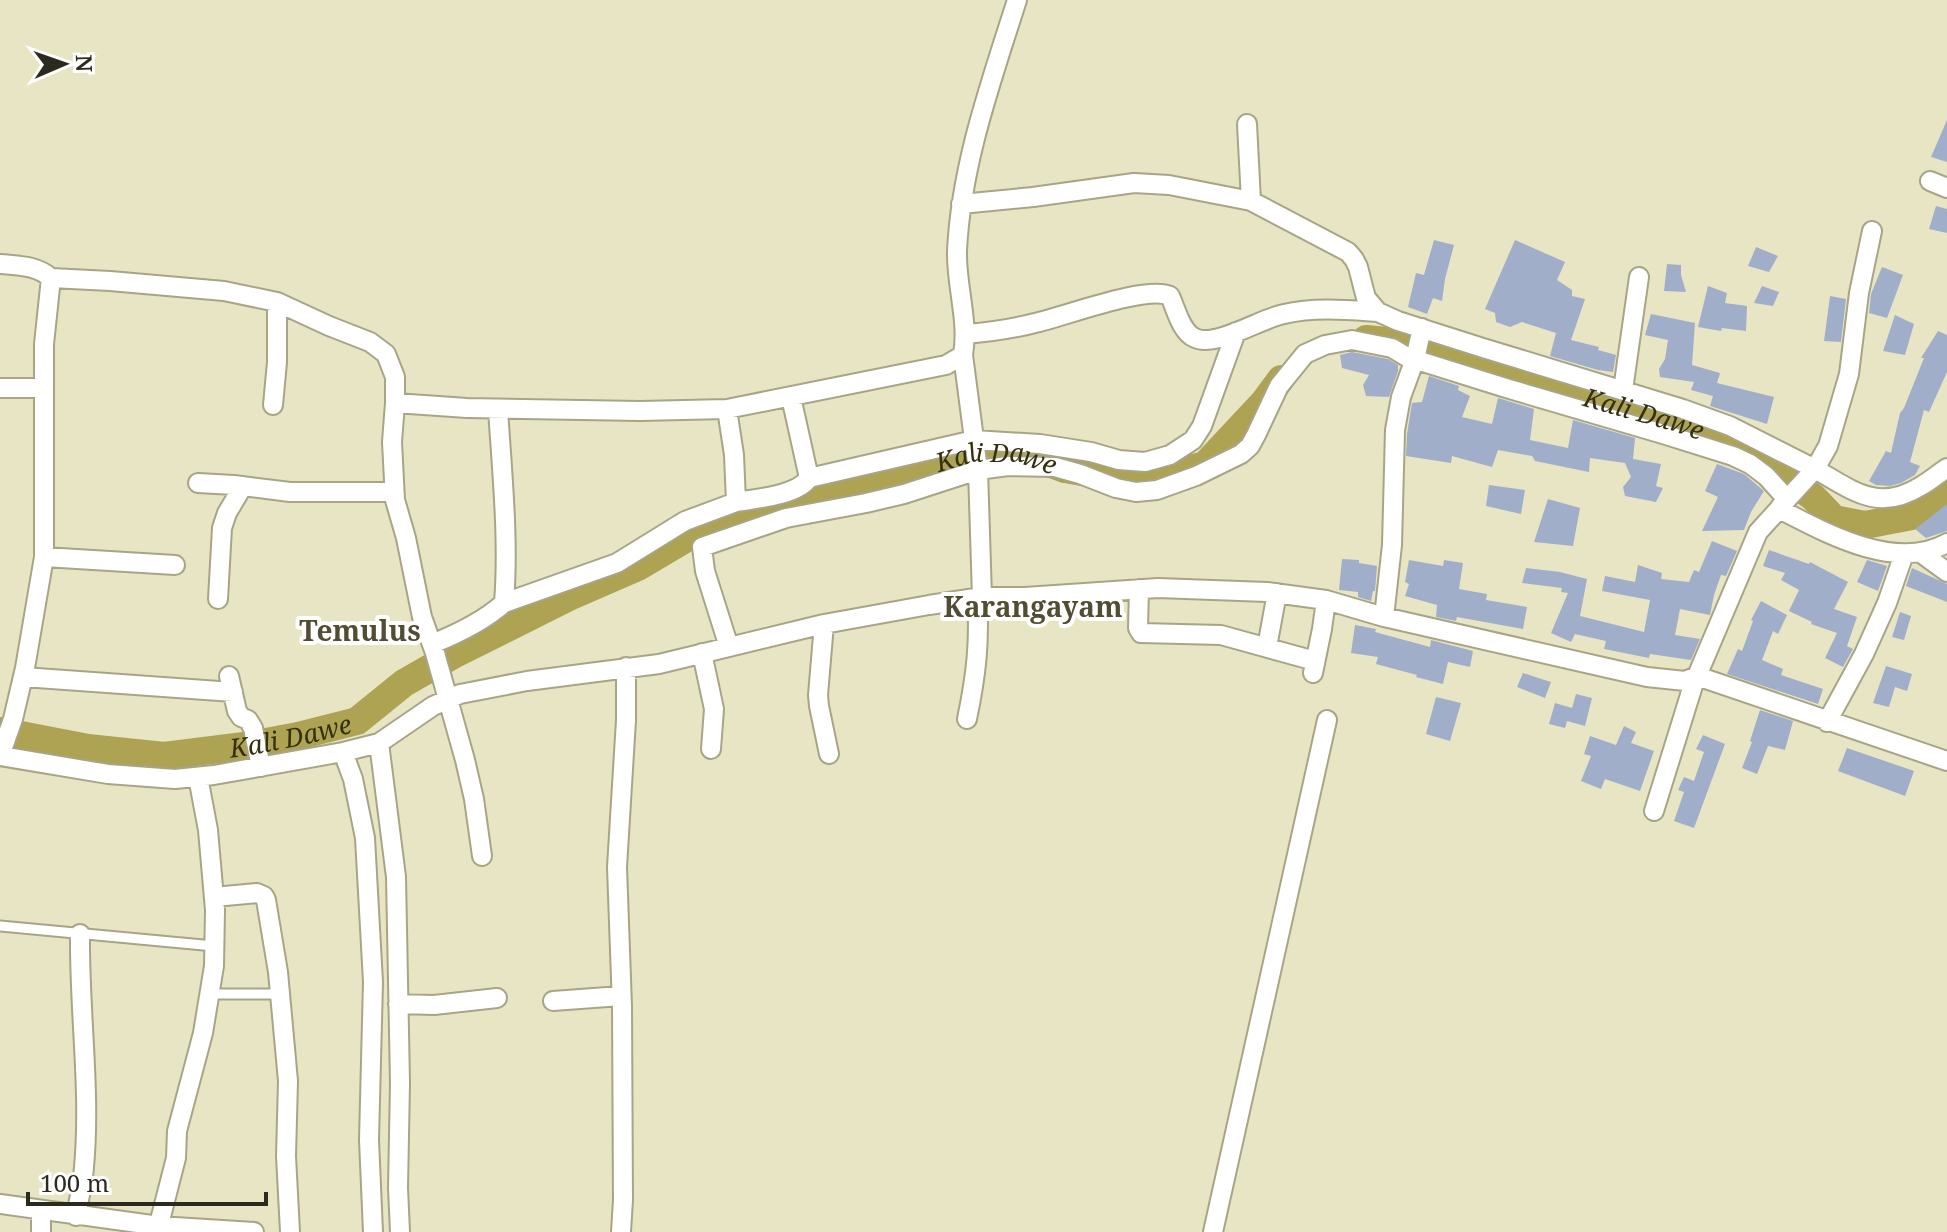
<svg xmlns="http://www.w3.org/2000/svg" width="1947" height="1232" viewBox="0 0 1947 1232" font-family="'Noto Serif',serif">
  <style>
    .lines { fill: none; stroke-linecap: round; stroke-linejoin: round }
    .river { stroke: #ada353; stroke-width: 28 }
    .building { fill: #a0aec9 }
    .service-casing { stroke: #a8a587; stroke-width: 13 }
    .minor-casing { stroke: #a8a587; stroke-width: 22 }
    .service { stroke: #fff; stroke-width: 9 }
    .minor { stroke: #fff; stroke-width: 18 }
    .labels { text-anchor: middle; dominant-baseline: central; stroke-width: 8; stroke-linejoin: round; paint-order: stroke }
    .water-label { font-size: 26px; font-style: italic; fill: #35300c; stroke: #fff }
    .quarter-label { font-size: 28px; font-weight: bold; fill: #504d32; stroke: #fff }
  </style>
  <rect width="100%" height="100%" fill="#e8e5c5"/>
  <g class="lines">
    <g class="river">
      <path id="s1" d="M1366,339L1387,341L1426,350L1488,369L1681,423L1736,443L1813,497L1834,519L1865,525L1912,516L1947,493"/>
      <path id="s2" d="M0,731L88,748L164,756L244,746L298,736L357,721L404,683L453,655L569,597L638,567L697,532L758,509L850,488L972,452H1019L1065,469L1126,480L1165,475L1205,465L1264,402L1281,379"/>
    </g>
  </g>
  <path class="building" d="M1947,120V162L1931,157Z
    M1936,206L1947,209V233L1929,229Z
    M1434,240L1454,245L1445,279L1442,301L1433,298L1427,314L1408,307L1416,273L1424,275Z
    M1515,240L1565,262L1557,280L1572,290V296L1585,299L1571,340L1599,347L1598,350L1616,355L1613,372L1598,370L1550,356L1556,333L1522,322L1510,327L1496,322L1495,313L1485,309Z
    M1756,247L1778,256L1769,272L1748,266Z
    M1667,264L1681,265V275L1686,292L1664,291Z
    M1882,267L1903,275L1887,318L1869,313L1871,294Z
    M1708,286L1727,293L1725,303L1747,306L1746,331L1722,328L1721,331L1698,327Z
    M1762,286L1779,292L1773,306L1754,303Z
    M1830,296L1846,299L1841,342L1824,341Z
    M1651,314L1695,323L1692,365L1720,373L1717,383L1774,397L1767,424L1710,406L1713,396L1691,390L1694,382L1660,377L1659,369L1665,359L1668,340L1645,335Z
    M1895,315L1914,324L1905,355L1883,351Z
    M1938,331L1947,335V372L1929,412L1924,410L1910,462L1920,466L1915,475L1901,483L1890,486L1876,485L1869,481L1886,451L1891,453L1900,413L1904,408L1924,358H1921Z
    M1352,352L1388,359L1398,365V371L1389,397L1366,396L1363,385L1369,375L1342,368L1340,355Z
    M1429,376L1459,386L1458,390L1470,396L1462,417L1492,424L1498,398L1534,409L1530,440L1568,448L1573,420L1635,438L1633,459L1661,464L1656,486L1663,488L1656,502L1625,496L1623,487L1631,477L1625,463L1590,458L1589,472L1535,461L1532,456L1498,450L1492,467L1452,456L1451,463L1406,456L1407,434L1412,403L1422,402Z
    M1717,464L1744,474L1764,491L1751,512L1744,530L1702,531L1718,497L1705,491Z
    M1489,485L1525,490L1521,514L1486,506Z
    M1548,499L1580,508L1573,546L1534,542Z
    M1947,504V531L1926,538L1915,529Z
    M1712,541L1737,551L1726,576L1721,575L1714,595L1710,615L1680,609L1675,635L1700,639L1691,660L1650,654L1649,658L1604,649L1606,641L1575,634L1571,642L1551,633L1568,593L1561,592L1562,588L1522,583L1526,568L1560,572L1587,579L1580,616L1644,632L1650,600L1602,591L1605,576L1635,582L1638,565L1662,573L1661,579L1689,582L1694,570L1699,572Z
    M1769,550L1809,564L1810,562L1848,582L1834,609L1857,617L1847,646L1853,649L1843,667L1825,658L1837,633L1811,624L1812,622L1789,611L1799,590L1781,580L1785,573L1763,566Z
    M1342,559L1359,560V563L1377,566L1375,591H1373L1371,601L1358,597V592L1339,590Z
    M1409,560L1443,566L1444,560L1463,563L1459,589L1487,594L1486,600L1527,607L1523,629L1457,617L1456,621L1436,617L1437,605L1405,596L1409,584L1405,582Z
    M1867,560L1887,566L1878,591L1857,582Z
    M1912,568L1947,584V602L1906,586Z
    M1761,601L1787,615L1778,634L1773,631L1762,660L1783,669L1781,675L1823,689L1818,704L1727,674L1738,649L1742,651L1753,621L1751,620Z
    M1900,612L1911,616L1904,640L1892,637Z
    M1355,625L1376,629L1375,632L1430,647L1431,640L1473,651L1470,667L1448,662L1443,684L1416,677L1417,675L1376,664L1378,657L1351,653Z
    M1886,666L1912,674L1907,691L1895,687L1889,707L1873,703Z
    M1523,673L1551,682L1545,698L1517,687Z
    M1576,694L1592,698L1585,726L1567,721L1565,728L1549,724L1555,703L1572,708Z
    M1436,697L1461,703L1450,741L1426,734Z
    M1760,710L1793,721L1785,750L1768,746L1757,774L1742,768L1752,742L1750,741Z
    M1624,726L1636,732L1631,743L1654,751L1640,791L1605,779L1601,789L1581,781L1591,756L1584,754L1590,736L1616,745Z
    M1703,735L1725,744L1694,828L1674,821L1684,792L1678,790L1684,777L1694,781L1704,752L1696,749Z
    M1847,748L1914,771L1905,796L1838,771Z"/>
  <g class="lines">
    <g class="service-casing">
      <path id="service" d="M0,926L214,946
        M209,994H280"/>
    </g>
    <g class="minor-casing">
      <path id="minor" d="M1247,124L1251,201
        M1930,181L1947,188
        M961,204L1033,197L1134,183L1169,185L1251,201L1348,252L1354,259L1358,267L1366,298L1378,312L1398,321L1483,348L1683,409L1730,426L1815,469L1780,507
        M1872,231L1859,293L1849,374L1828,446L1815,469C1852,490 1878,513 1921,486C1930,481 1938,474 1947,468
        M0,264C19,266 36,265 51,278
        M966,334C989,332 1012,329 1035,323C1063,317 1146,285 1170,296C1176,309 1181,332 1195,338C1215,348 1262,318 1284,314C1315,307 1347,310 1378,312
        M963,355L978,470L982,597
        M0,388H44
        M1623,390L1639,277
        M395,403L467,408L640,411L727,409L946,365L963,355C969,320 956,286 957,251C961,165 991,82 1017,0
        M273,405L277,362V302
        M809,478L974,440L1040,444L1091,452L1119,460L1145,462L1170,455L1193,440L1202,426L1236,332
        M198,483L234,485L290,492H393
        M736,502C756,499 798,495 809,478L791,397
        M1921,553L1947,572
        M44,557L175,565
        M1139,589L1138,628L1141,633L1221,635L1315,661
        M218,599L222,528L227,513L243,486
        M504,603L617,563L685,521L736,502L734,455L727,409
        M1384,617L1392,545L1395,430L1401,397L1415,359L1422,328
        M824,624L818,695L819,706L829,754
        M432,644C457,634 484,621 504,603C509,539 502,473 498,409
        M729,647L705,571L702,547L786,518L866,503L904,494L978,470L1008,466L1055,467L1080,474L1116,488L1136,492L1157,490L1196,476L1241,454L1250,446L1256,435L1279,386L1305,354L1325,345L1352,340L1392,348L1407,357L1506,388L1663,434L1733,456L1750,464L1766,476L1787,499
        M1267,647L1277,593
        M702,653L714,709L711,749
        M1313,673L1322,629L1326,600
        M229,676L237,711L241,717L248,720L253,728L261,767
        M1697,676L1947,761
        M23,677L233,692
        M967,719C976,676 980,642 977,598
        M1827,722L1864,654L1887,603L1904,554
        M379,743L396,877L400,1083L398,1188L400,1232
        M343,752L353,779L365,838L373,982L369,1140L373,1232
        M0,756L108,774L175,779L214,775L343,752L379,743L433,706L460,694L527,681L659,664L824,624L929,605L982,597H1025L1158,588L1267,592L1326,600L1384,617L1647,677L1685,681L1697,676L1758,532L1779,509C1826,533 1895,572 1947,543
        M0,756L13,719L25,668L44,557V344L51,278L110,281L224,291L277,302L329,326L370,342L386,354L395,377V403L392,442L395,500L406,538L422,617L435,653L465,760L474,799L482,856
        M1654,811L1695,679
        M214,897L257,893L264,896L266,900L278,972L288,1081L286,1156L290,1232
        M553,1001L621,996
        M398,1004L434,1005L497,998
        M0,1204L159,1226L254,1232
        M76,1216C79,1199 83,1183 84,1167C91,1090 79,1011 80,934
        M41,1232V1211
        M157,1232L176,1158L177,1131L203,1033L214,966L215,910L208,830L198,777
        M621,1232L623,1200L622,1006L617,867L626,720V667
        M1213,1232L1327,720"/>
    </g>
    <use href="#service" class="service"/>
    <use href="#minor" class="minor"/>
  </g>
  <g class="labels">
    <g class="water-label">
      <text stroke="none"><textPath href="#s1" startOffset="288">Kali Dawe</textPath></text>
      <text stroke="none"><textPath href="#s2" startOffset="1064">Kali Dawe</textPath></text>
      <text stroke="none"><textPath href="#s2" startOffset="294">Kali Dawe</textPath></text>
    </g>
    <g class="quarter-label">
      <text x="1033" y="606">Karangayam</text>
      <text x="360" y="630">Temulus</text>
    </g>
  </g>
  <g transform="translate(64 64) rotate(88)" stroke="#ffffff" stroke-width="6" paint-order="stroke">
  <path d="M0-6L14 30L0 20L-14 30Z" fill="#2b2a1e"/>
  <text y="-12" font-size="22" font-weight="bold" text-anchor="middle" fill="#2b2a1e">N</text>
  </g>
  <path d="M28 1192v12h238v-12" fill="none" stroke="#2b2a1e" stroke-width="4"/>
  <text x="40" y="1192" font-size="24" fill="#2b2a1e" stroke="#ffffff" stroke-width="6" paint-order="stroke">100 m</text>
</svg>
